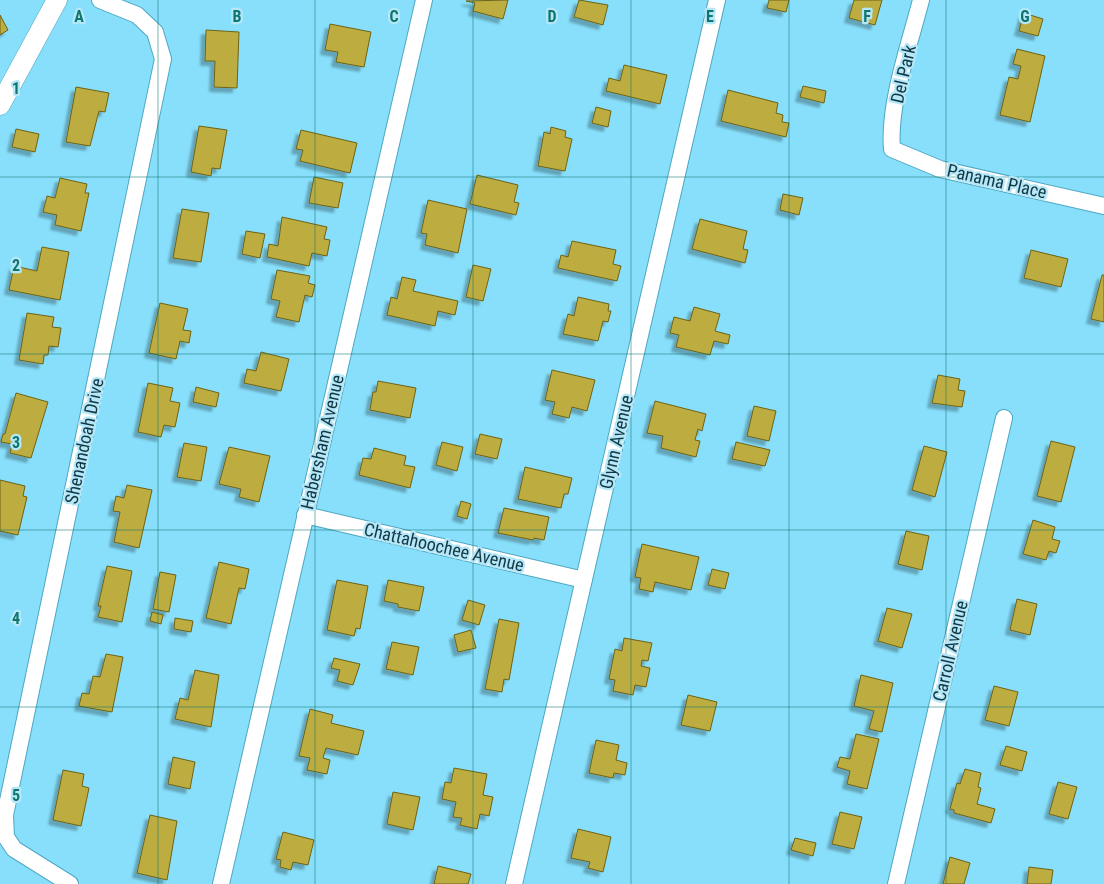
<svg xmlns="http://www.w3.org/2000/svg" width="1104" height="884" viewBox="0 0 1104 884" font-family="'Roboto Condensed',sans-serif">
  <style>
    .building { fill: #bdad3f; stroke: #6d6215; filter: url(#shadow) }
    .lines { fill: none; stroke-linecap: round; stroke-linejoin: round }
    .minor-casing { stroke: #4ea7c2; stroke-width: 18 }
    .tertiary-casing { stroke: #4ea7c2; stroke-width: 21 }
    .minor { stroke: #fff; stroke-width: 16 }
    .tertiary { stroke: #fff; stroke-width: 20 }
    .grid { fill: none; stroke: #0f766e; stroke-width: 1; stroke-opacity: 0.55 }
    .labels { text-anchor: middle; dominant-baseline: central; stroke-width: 4.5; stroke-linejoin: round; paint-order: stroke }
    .street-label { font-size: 18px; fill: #113742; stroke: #b5e7f8 }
    .grid-label { font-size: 16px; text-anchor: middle; font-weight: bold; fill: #0f766e; stroke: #b5e7f8; stroke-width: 4.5; stroke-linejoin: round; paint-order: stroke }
  </style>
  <defs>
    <filter id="shadow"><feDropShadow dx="-4.5" dy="4.5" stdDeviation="1" flood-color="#0004"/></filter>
  </defs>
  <rect width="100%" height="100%" fill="#87dffb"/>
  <path class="building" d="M508,0L503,19L473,11L475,3L466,1Z
    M579,0L608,5L603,25L574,17Z
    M769,0H789L786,12L767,8Z
    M854,0H882L875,25L849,18Z
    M1024,13L1043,19L1038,36L1019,31Z
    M0,15L8,30L0,35Z
    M330,24L371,32L364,67L336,62L338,52L325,50Z
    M206,30L239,32L237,88L214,87L215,61H205Z
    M1017,49L1045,56L1030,122L1000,115L1009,77L1018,79L1021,66L1013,64Z
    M624,65L667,75L660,104L606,91L609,78L620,81Z
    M803,86L826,91L824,103L800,97Z
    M76,87L109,93L105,112L99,111L90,146L66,142Z
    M728,90L778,103L776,113L783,115L782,122L789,123L786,137L721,121Z
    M596,107L611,111L608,127L592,123Z
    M199,126L227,130L220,169L212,168L211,176L191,172Z
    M551,127L566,131L565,137L572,139L565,171L538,166L544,132L550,134Z
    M16,129L39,134L35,152L12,147Z
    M301,130L357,143L350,173L300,161L303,150L296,149Z
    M477,175L518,185L514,202L519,203L516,215L470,204Z
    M314,177L343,183L338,208L309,203Z
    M60,178L87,184L85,193H89L81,231L55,225L57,215L43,212L47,196L55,198Z
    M783,194L803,198L799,215L780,210Z
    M428,200L467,209L458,253L425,245L427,234L421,233Z
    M182,209L209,213L201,262L173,258Z
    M282,217L327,227L324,239L330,240L327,256L312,253L309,266L267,257L269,244L278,246Z
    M700,219L747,231L743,249L748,250L745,263L692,249Z
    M246,231L265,234L260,258L242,254Z
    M572,241L616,250L613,264L621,266L617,281L558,268L561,255L568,257Z
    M42,247L69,252L60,300L9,290L14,266L37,271Z
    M1031,250L1068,259L1061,287L1024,278Z
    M473,265L491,269L483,301L466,297Z
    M277,270L310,276L308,283L315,285L312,297L305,295L299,322L276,317L280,301L271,299Z
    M1102,275H1104V322L1091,319Z
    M402,277L416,280L413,291L458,301L455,315L438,311L435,326L387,315L391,297L397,299Z
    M578,297L609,304L608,311H611L608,322L603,321L598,341L563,334L568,314L574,316Z
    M160,303L188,309L183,330L191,331L189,343L180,341L176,359L149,353Z
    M694,307L720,314L715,331L730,335L728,344L714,341L710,355L676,347L679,335L670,333L674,317L690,321Z
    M27,313L54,317L52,327L61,328L58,347L49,346L48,355H44L43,364L19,360Z
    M261,352L289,359L281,391L244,383L247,369L256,371Z
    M552,370L595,380L587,411L572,407L569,418L552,414L555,402L545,400Z
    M938,375L960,379L958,390L965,391L962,407L932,403Z
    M378,381L416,388L410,418L370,410L373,392H376Z
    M148,383L173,388L170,401L180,403L175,427L164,425L161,437L138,432Z
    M196,387L219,393L216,407L193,402Z
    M16,393L48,402L31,458L10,453L12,444L1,442L3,434H5Z
    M655,401L706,414L702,431L698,429L695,440L700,441L696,457L661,448L663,436L647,433Z
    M754,406L776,411L769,441L747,436Z
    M480,434L502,439L497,459L475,454Z
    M1051,441L1075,447L1061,502L1037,496Z
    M442,442L463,447L457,471L436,465Z
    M736,442L770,450L765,466L732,459Z
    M184,443L207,447L201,481L177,477Z
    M924,446L947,452L935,497L912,490Z
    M229,447L270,456L259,502L239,497L241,489L219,484Z
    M374,448L406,456L404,465L415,467L410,488L359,475L363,458L371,459Z
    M525,467L572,478L568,494H564L561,508L518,499Z
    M0,480L25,486L23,496L27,497L18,535L0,531Z
    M127,485L152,490L139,548L114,542L120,512L113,511L116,496L124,498Z
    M461,501L471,504L467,519L457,516Z
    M504,508L549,517L544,540L534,538L533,540L498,533Z
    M1033,520L1055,527L1052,539L1060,541L1056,553L1049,551L1046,560L1023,554Z
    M906,531L929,536L922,570L898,564Z
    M642,544L699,557L691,590L655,582L653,592L639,589L641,578L635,577Z
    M219,562L249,569L245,589L239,588L231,624L206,618Z
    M107,566L132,571L122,622L98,617L101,606H98Z
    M712,569L729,573L725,589L708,585Z
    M160,572L176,575L169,612L153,609Z
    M337,580L368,586L360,629L356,628L354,636L327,630Z
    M388,580L424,587L419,611L398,607V604L384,601Z
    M1017,599L1037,604L1030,635L1010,630Z
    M468,600L485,605L479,625L462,620Z
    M887,608L912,614L902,648L878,641Z
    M152,612L163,615L161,624L150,621Z
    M175,618L193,621L191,632L174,629Z
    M499,619L519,623L509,680L504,679L502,692L485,689Z
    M471,630L476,648L458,652L454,635Z
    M624,638L652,643L648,661L642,660L641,666L650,668L646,687L635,685L633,695L613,691L615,680L609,679L615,649L622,651Z
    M392,642L419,647L413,675L386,669Z
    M106,654L123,657L112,712L79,706L82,693L89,694L93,676L100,677Z
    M334,658L360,664L353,685L337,681L340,670L331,668Z
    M195,670L219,675L211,727L175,719L180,698L188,700Z
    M861,675L893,683L882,732L869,729L874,711L854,706Z
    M994,686L1018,692L1009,726L985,720Z
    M688,695L717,702L710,731L681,725Z
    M310,709L333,715L331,723L364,731L358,755L326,748L323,758L330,760L327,774L307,770L310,758L299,756Z
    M856,734L879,739L867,789L847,784L850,771L837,767L840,757L850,759Z
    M596,740L619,745L616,760L627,763L625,775L614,773L613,778L589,773Z
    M1006,746L1027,752L1022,771L1000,765Z
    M173,757L195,762L190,789L168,784Z
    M454,768L487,774L483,795L493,797L489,816L480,814L477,829L460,825L462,818L453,817L456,802L442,799L445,782L451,783Z
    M965,769L981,773L978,787L981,788L977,804L995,809L991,823L954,813V810L950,809L957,783L960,784Z
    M63,770L84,774L82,786L89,788L81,826L53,820Z
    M1058,782L1077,787L1068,819L1049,814Z
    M393,792L420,797L413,830L387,824Z
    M840,812L862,817L854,849L832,844Z
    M150,815L177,821L167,880L137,873Z
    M578,829L611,837L603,872L588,868L590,862L571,858Z
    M283,832L314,840L308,865L293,862L291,870L280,867L281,860L276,859Z
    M795,838L816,843L813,856L791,850Z
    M950,857L970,863L964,884H943Z
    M438,866L471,874L468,884H434Z
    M1029,867L1053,870L1051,884H1027Z"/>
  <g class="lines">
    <g class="minor-casing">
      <path id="minor" d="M921,0C910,43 888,105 892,149L940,169L1104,206
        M305,515L584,580
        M70,884L14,849L6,837L5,815L163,59L155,32L137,15L100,0
        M221,884L424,0
        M514,884L717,0
        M896,884L1004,418"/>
    </g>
    <g class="tertiary-casing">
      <path id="tertiary" d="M0,105L57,0"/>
    </g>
    <use href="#minor" class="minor"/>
    <use href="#tertiary" class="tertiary"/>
  </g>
  <path class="grid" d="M158,0V884M315,0V884M473,0V884M631,0V884M789,0V884M946,0V884M0,177H1104M0,354H1104M0,530H1104M0,707H1104"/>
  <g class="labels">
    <g class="street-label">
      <text transform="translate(903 74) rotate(-77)">Del Park</text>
      <text transform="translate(997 181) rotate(13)">Panama Place</text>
      <text transform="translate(84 441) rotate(-78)">Shenandoah Drive</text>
      <text transform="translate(322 442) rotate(-77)">Habersham Avenue</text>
      <text transform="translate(616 442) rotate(-77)">Glynn Avenue</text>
      <text transform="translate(444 547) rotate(13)">Chattahoochee Avenue</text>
      <text transform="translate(950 651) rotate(-77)">Carroll Avenue</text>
    </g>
  </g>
  <g class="grid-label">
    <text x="79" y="22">A</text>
    <text x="237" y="22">B</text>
    <text x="394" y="22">C</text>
    <text x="552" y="22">D</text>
    <text x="710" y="22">E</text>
    <text x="867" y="22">F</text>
    <text x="1025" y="22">G</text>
    <text x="16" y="94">1</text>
    <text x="16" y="271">2</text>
    <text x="16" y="448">3</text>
    <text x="16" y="624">4</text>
    <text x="16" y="801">5</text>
  </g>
</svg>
